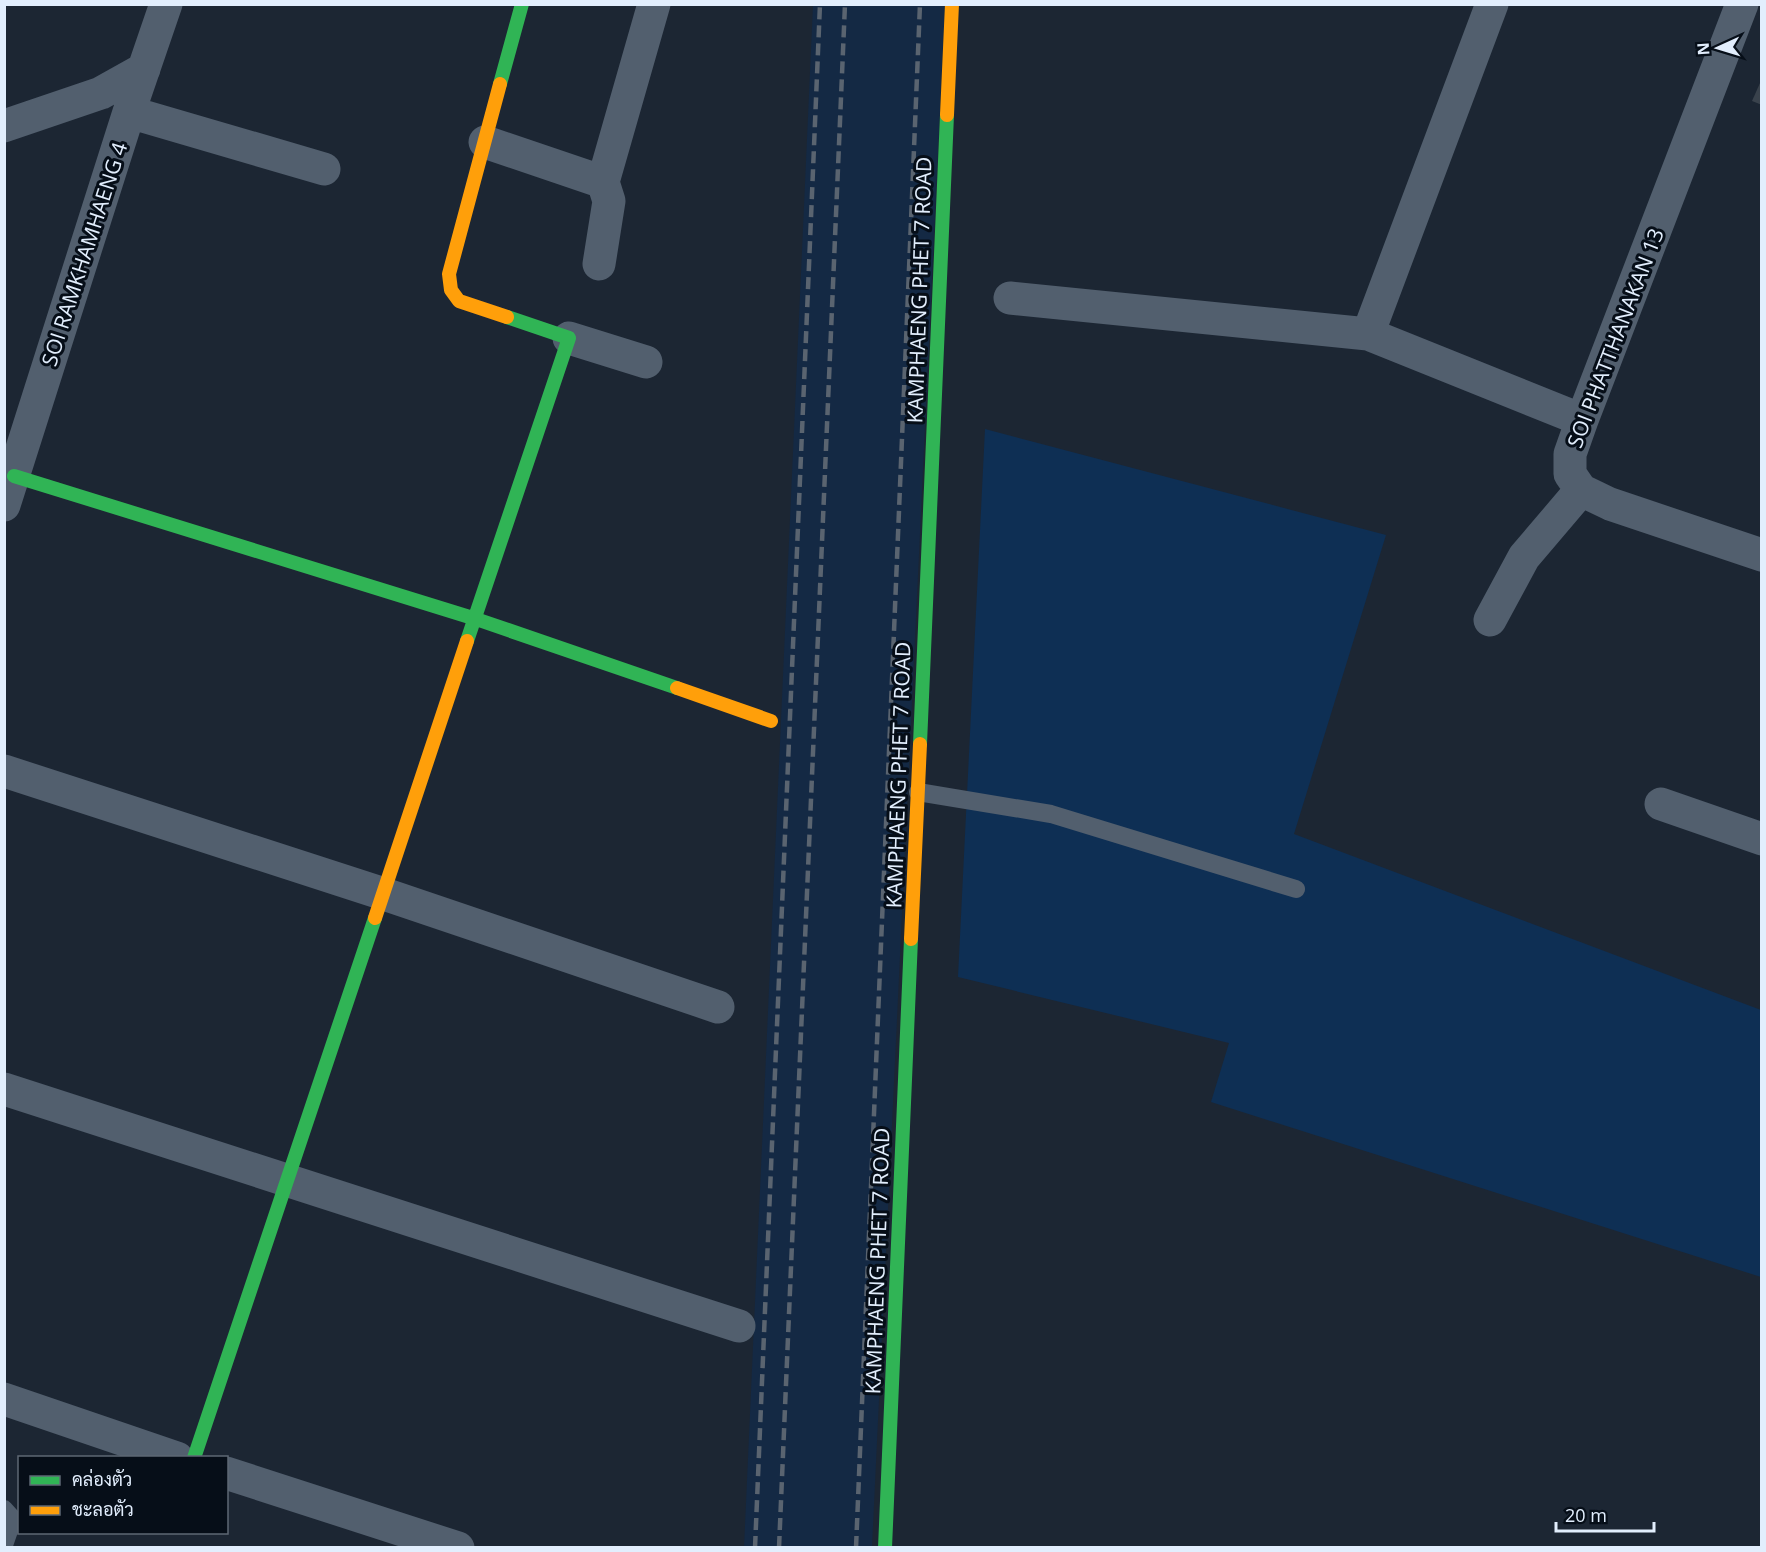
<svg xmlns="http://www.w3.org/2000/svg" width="1766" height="1552" viewBox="0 0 1766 1552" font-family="'Open Sans',Sarabun,sans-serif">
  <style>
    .built { fill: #142944 }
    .green { fill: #0e2f54 }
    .building { fill: #39424c }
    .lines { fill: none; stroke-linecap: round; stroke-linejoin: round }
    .lane { stroke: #525f6e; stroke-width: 18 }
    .street { stroke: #525f6e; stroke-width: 33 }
    .fast { stroke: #30b455; stroke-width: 14 }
    .slow { stroke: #ff9f0a; stroke-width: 14 }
    .rail { stroke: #5a6470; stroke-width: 4.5; stroke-dasharray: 12 6; stroke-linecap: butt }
    .labels { text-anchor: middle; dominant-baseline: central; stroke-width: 6; stroke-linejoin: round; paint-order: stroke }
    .street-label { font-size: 21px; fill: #e2eefd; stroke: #060e18 }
  </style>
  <rect width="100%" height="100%" fill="#1c2633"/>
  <path class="built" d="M813,5H945L872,1547L744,1548Z"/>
  <path class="green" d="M985,429L1386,535L1294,834L1761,1010V1277L1211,1102L1229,1043L958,977Z"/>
  <path class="building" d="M1760,83L1762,84V105L1752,101Z"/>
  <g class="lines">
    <path class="lane" d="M918,792L1051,814L1296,889
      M4,1509L13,1519L4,1545"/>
    <path class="street" d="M1742,4L1582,420L1570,454V474L1581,490L1610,504L1762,555
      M129,112L324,169
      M4,126L101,93L144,69
      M485,142L603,182L609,201L599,264
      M603,182L654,4
      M1010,298L1368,334L1582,420
      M1368,334L1492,4
      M569,338L646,362
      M4,505L129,112L166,4
      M1490,620L1524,557L1581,490
      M4,771L384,894L718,1007
      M1661,804L1762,839
      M4,1089L739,1326
      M4,1399L177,1458
      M226,1473L458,1548"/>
    <path class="fast" d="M500,84L522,4
      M14,476L476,619L677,688
      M467,641L569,338L507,317
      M920,744L947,115
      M194,1458L375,918
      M885,1548L911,939"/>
    <path class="slow" d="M500,84L449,274L451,290L459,301L507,317
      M947,115L952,4
      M677,688L771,721
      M375,918L467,641
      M911,939L920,744"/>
    <path class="rail" d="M755,1548L820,4
      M779,1548L845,4
      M856,1548L920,4"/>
  </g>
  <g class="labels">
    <g class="street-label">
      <text transform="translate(84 254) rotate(-72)">SOI RAMKHAMHAENG 4</text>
      <text transform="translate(919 290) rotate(-88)">KAMPHAENG PHET 7 ROAD</text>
      <text transform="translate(1615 338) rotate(-69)">SOI PHATTHANAKAN 13</text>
      <text transform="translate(898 775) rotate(-88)">KAMPHAENG PHET 7 ROAD</text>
      <text transform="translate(877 1261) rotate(-88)">KAMPHAENG PHET 7 ROAD</text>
    </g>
  </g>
  <rect width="1766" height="1552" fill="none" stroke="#e2eefd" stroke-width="12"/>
  <rect x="18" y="1456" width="210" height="78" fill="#060e18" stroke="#5e6874" stroke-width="1.5"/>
  <rect x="30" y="1476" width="30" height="9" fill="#30b455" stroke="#5e6874" stroke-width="1.5"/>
  <text x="72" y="1486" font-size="18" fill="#e2eefd">คล่องตัว</text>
  <rect x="30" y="1506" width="30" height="9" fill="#ff9f0a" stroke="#5e6874" stroke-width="1.5"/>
  <text x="72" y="1516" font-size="18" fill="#e2eefd">ชะลอตัว</text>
  <g transform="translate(1718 48) rotate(266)" stroke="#060e18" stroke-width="4.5" paint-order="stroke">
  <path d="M0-4.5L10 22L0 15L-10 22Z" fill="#e2eefd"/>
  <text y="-9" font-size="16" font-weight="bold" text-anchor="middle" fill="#e2eefd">N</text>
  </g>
  <path d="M1556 1522v9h98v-9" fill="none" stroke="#e2eefd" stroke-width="3"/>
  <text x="1565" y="1522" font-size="18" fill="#e2eefd" stroke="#060e18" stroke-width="4.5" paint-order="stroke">20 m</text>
</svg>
